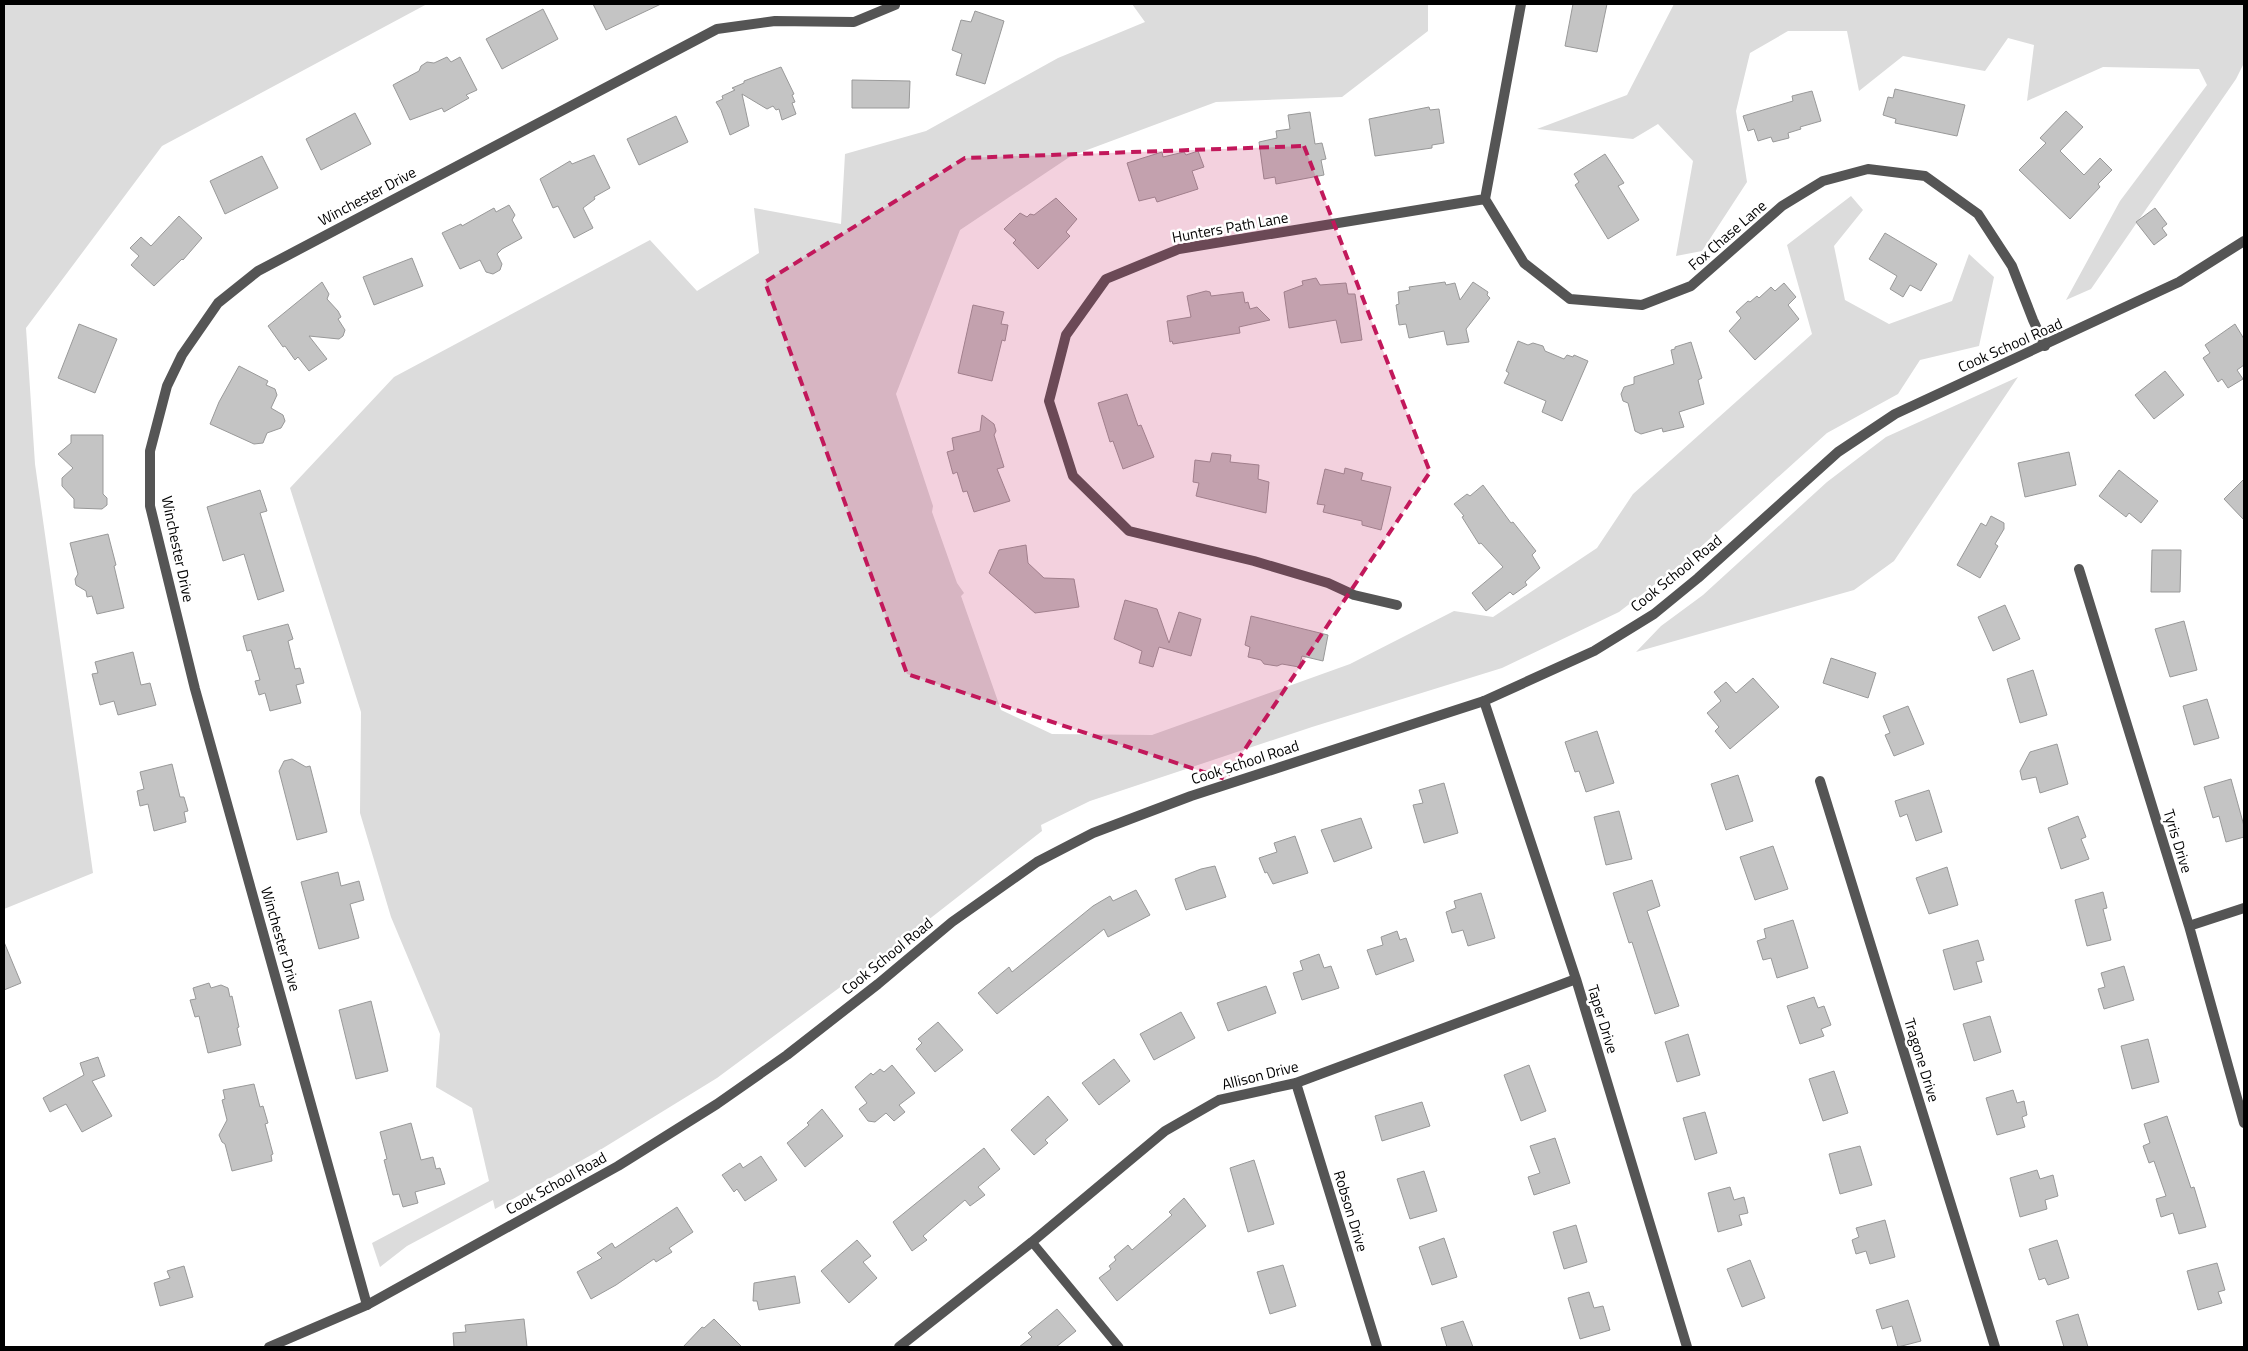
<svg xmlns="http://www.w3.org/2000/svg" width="2248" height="1351" viewBox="0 0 2248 1351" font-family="'Titillium Web',sans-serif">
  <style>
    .green { fill: #dcdcdc }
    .building { fill: #c4c4c4; stroke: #999 }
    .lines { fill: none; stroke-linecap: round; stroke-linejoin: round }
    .service { stroke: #555; stroke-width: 9 }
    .minor { stroke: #555; stroke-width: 10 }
    .tertiary { stroke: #555; stroke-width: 10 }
    .marked { fill: #c2185b; fill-opacity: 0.2; stroke: #c2185b; stroke-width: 4; stroke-dasharray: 10 6; stroke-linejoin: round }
    .labels { text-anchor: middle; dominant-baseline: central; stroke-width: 5; stroke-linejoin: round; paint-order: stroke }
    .street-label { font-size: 15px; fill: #000; stroke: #fff }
  </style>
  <rect width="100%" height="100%" fill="#fff"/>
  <path class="green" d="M4,4H427L162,146L26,328L35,464L93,873L4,909Z
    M1132,4H1428V31L1342,97L1216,102L1071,156L960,230L896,394L933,506L932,512L957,583L964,593L961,596L1001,710L1052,734L1152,735L1350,664L1454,611L1493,617L1597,548L1633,494L1812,334L1787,245L1851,196L1863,210L1834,246L1845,300L1889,324L1952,301L1969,254L1994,277L1979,346L1920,360L1898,394L1827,433L1685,561L1619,612L1502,668L1312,727L1090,801L1041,825L1042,831L877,960L717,1078L600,1150L495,1209L493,1200L407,1246L380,1267L372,1243L489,1181L472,1108L436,1087L440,1034L391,917L360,813L361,712L290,488L394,377L650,240L697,291L759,253L754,208L841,224L845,154L926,131L1058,58L1145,22Z
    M1674,4H2244V63L2236,79L2091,289L2066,300L2120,201L2207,85L2199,69L2103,67L2027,101L2034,45L2008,38L1985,71L1903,56L1859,91L1847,31H1788L1750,53L1736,111L1747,182L1702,251L1676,256L1693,161L1658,124L1633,139L1537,129L1627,95Z
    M2018,377L1894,561L1854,590L1636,652L1661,626L1703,595L1827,482L1886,437Z"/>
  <path class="building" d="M593,4H661L606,30Z
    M1573,4H1607L1597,52L1565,46Z
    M543,9L558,39L502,69L486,39Z
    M975,11L1004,21L985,84L956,75L962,54L952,50L961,20L971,22Z
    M447,57L451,62L460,57L477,90L466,95L469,98L444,112L442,108L410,120L393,85L419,71L421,66L427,62L434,63Z
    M781,67L794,94L792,95L795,102L792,103L796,114L782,120L779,109L776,110L773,106L767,109L742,94L749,126L730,135L721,110L716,102L723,99L722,96L735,90L732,88L744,83V81Z
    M852,80L910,81L909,108H852Z
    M1895,89L1965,105L1957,136L1895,123L1896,119L1883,115L1888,97L1893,98Z
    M1812,91L1821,121L1800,127L1801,129L1788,133L1789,138L1773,142L1771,137L1758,141L1754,129L1748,131L1743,116L1793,101L1792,96Z
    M1429,107L1430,110L1439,109L1444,143L1432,145V148L1375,156L1369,119Z
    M2066,111L2083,127L2060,151L2084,175L2100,158L2112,170L2098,184L2100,187L2070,219L2019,170L2046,143L2040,138Z
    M1310,112L1315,144L1322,143L1326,159L1321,160L1324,175L1276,184L1275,177L1264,179L1259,142L1277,138L1276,131L1290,129L1288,115Z
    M355,113L371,144L321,170L306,139Z
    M676,116L688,142L639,165L627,139Z
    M1198,151L1204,167L1192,171L1198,189L1157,202L1155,197L1139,201L1127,163L1162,152L1163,157L1184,152L1186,155Z
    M1605,154L1624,183L1618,186L1639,220L1608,239L1575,185L1579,182L1574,174Z
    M594,155L610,188L594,197L595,199L583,208L593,228L574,238L558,206L553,208L540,179L570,161L572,164Z
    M262,156L278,188L225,214L210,181Z
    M1056,198L1077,219L1066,232L1070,236L1038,269L1013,243L1016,240L1004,229L1020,213L1027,217L1030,214L1034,215Z
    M509,205L515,215L512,220L522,238L502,249L497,254L502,264L500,270L493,274L486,272L480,260L460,269L442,233L461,224L462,226L494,208L496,212Z
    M2155,208L2167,224L2162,228L2167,235L2154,245L2136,222Z
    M179,216L202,238L183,260L182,259L154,286L131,265L139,256L130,248L141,237L151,246Z
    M1885,233L1937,264L1921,291L1910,285L1903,297L1890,289L1897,276L1869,259Z
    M412,258L423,286L374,305L363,277Z
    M1316,278L1320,285L1346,283L1348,294H1355L1362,340L1341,343L1336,320L1289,328L1284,292L1303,285L1302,281Z
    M322,282L329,294L327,299L338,311L341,317L338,319L345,330L343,336L339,339L309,336L327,359L309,371L298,357L295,360L285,346L283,347L268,326Z
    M1445,282L1446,285L1455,283L1460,300L1473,282L1488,292L1487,295L1490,298L1466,329L1469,342L1447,345L1444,331L1409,338L1406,324L1399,325L1396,305L1399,304L1398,292L1410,290L1409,287Z
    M1784,283L1796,297L1788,305L1799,319L1755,360L1729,331L1741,318L1736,312L1748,301L1750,302L1757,296L1759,298L1771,287L1775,291Z
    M1206,291L1210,292L1211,296L1243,292L1245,303L1248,302L1250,309L1257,307L1270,320L1239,327L1240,333L1173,344L1172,341L1170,342L1167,321L1191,317L1187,296Z
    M973,305L1004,312L1001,324L1008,325L1005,341L1002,340L992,381L958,373Z
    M79,324L117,339L95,393L58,378Z
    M2235,324L2244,339V365L2237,370L2243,379L2228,388L2222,379L2218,382L2203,358L2210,353L2205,345Z
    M1518,341L1528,345L1533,343L1543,346L1545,351L1564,359L1567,355L1573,357L1574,355L1588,361L1562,421L1542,412L1546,401L1504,383L1509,373L1506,371Z
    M1691,342L1702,378L1698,380L1704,404L1679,412L1684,427L1663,432L1662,428L1641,434L1635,431L1628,403L1623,401L1621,394L1624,387L1634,384V377L1674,364L1671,350L1675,349V347Z
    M239,366L268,381L266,385L275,389L277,395L271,408L283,415L285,421L281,428L267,433L263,443L254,444L210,424L219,402Z
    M2165,371L2184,395L2154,419L2135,395Z
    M1127,394L1138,426L1141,425L1154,457L1123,469L1113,441L1110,442L1098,403Z
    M982,415L994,424L996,431L994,435L1004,467L997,469L1010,501L974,512L967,491L963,492L957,472L953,474L947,452L954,450L952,438L980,431Z
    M71,435H103V494L107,498V505L102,509L74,508V499L62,486V478L73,468L58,454L71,443Z
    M2069,452L2076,485L2025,497L2018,463Z
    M1212,453L1231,455L1230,462L1259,465L1258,479L1269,482L1266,513L1196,496L1199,483L1193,482L1195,460L1210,462Z
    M1345,468L1363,473L1361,480L1391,487L1381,530L1362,525V521L1323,512L1325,505L1317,504L1325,469L1344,474Z
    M2119,470L2158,501L2141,523L2129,513L2126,517L2099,496Z
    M2244,479V520L2224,499Z
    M1483,485L1511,523L1513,522L1536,551L1532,555L1540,568L1525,582L1527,585L1513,595L1510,592L1486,611L1472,593L1503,567L1481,543L1479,544L1462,517L1464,516L1454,504L1467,494L1470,496Z
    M260,490L267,511L260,513L284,591L258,600L244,554L223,561L207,507Z
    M1991,516L2004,523V529L1995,544L1998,546L1980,578L1957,565L1981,523L1986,526Z
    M108,534L116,565L114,566L124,608L97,614L92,596L87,597L86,591L76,585L75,579L78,574L70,543Z
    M1026,545L1028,563L1044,578L1074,579L1079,607L1035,613L989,573L999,550Z
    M2152,550H2181L2180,592H2151Z
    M1125,600L1157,609L1169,643L1179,612L1201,619L1191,656L1159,647L1153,667L1139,663L1142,651L1114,639Z
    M2005,605L2020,639L1993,651L1978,617Z
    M1251,616L1328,635L1323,661L1302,656L1299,667L1282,664L1277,666L1264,664L1261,660L1248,657L1250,647L1245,645Z
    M2184,621L2197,670L2170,677L2155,629Z
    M288,624L293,639L288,641L295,669L300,668L304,683L296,685L301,703L270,711L265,693L259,695L255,681L260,680L251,650L247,651L243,636Z
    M133,652L141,685L150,683L156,705L118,715L114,701L100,705L92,674L98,673L95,662Z
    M1831,658L1876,673L1868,698L1823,683Z
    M2033,670L2047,715L2020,723L2007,679Z
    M1753,678L1779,707L1730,749L1715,731L1719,727L1707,713L1721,701L1714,692L1726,682L1736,693Z
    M2207,699L2219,738L2194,745L2183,706Z
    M1908,706L1924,744L1894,756L1885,735L1890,733L1883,716Z
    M1597,731L1614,783L1586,792L1579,771L1575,772L1565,742Z
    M2057,744L2068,784L2040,793L2036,777L2022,780L2020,771L2030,752Z
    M292,759L306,767L310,766L327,832L297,840L279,771L284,761Z
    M172,764L180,797H184L188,811L184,812L186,822L154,831L148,804L140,806L137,791L144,789L140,772Z
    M1738,775L1753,821L1726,830L1711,784Z
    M2231,779L2244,826V837L2226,842L2219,816L2213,818L2204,787Z
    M1444,783L1458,833L1424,843L1413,805L1423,803L1419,790Z
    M1929,790L1942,832L1916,841L1907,814L1900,817L1895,801Z
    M1619,811L1632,859L1606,865L1594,817Z
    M2078,816L2086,837L2081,839L2089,859L2061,869L2048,828Z
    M1361,818L1372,848L1334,862L1321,830Z
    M1295,836L1308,873L1273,884L1267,872L1265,873L1259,858L1277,852L1274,843Z
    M1773,846L1788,889L1755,900L1740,857Z
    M1215,866L1226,897L1186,910L1175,879L1201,869Z
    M1947,867L1958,905L1929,914L1916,878Z
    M338,872L341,886L359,881L364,900L350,904L359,938L319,949L301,882Z
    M1652,880L1660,906L1647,911L1679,1006L1655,1014L1632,942L1629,943L1613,893Z
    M1136,890L1150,915L1108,937L1104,929L997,1014L978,993L1009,967L1012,972L1093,906L1110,896L1113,901Z
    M2103,892L2107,908L2103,909L2111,940L2087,946L2075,900Z
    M1481,893L1495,938L1468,946L1463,930L1452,933L1446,912L1456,908L1454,901Z
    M1793,920L1808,968L1777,978L1771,958L1763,960L1757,941L1766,938L1764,929Z
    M1397,931L1400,940L1406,938L1414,961L1376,975L1367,950L1383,945L1381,937Z
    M1978,940L1984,960L1976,962L1982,982L1954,990L1943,950Z
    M4,942L21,983L4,990Z
    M1319,954L1324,968L1331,966L1339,988L1302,1000L1293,973L1303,970L1300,961Z
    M2124,966L2134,1000L2104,1009L2098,989L2105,987L2101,973Z
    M209,983L211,988L221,985L228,988L230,997L232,996L239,1027L237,1028L241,1045L208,1053L199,1016L195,1017L190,1000L196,999L193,988Z
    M1266,986L1276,1013L1228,1031L1217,1003Z
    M1814,997L1818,1008L1824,1006L1831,1025L1821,1029L1824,1036L1800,1044L1787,1006Z
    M371,1001L388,1071L356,1079L339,1010Z
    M1181,1012L1195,1038L1154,1060L1140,1034Z
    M1990,1016L2001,1052L1974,1061L1963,1024Z
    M938,1022L963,1050L935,1072L916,1049L922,1043L918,1039Z
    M1688,1034L1700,1075L1677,1082L1665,1042Z
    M2148,1039L2159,1082L2132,1089L2121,1046Z
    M98,1057L105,1076L92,1081L112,1116L82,1132L66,1104L50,1112L43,1098L84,1075L80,1063Z
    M1114,1059L1130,1081L1099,1105L1082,1083Z
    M892,1065L915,1093L899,1105L905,1112L894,1121L886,1113L875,1122L868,1121L859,1109L867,1103L855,1087L871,1073L873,1075L880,1069L884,1072Z
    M1529,1065L1546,1111L1521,1121L1504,1075Z
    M1834,1071L1848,1113L1823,1121L1809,1079Z
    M254,1084L260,1107L263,1106L268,1123L265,1124L273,1154L271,1155L272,1161L232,1171L225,1144L222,1142L219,1135L227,1120L222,1100L225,1099L223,1090Z
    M2013,1090L2017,1103L2024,1101L2027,1115L2022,1117L2025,1127L1997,1135L1986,1098Z
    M1048,1096L1068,1120L1045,1140L1048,1143L1034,1155L1011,1130Z
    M1422,1102L1430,1126L1382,1141L1375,1116Z
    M822,1109L843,1136L805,1167L787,1143L809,1125L807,1123Z
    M1705,1112L1717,1153L1695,1160L1683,1118Z
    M2167,1116L2191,1188L2194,1187L2206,1227L2179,1234L2173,1213L2161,1217L2156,1199L2166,1196L2154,1161L2149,1163L2143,1146L2150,1143L2144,1124Z
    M411,1123L421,1160L433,1157L436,1169L440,1168L445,1184L415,1192L418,1203L403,1207L399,1194L393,1195L384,1160L387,1159L380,1132Z
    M1555,1138L1570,1183L1534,1195L1528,1177L1540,1173L1530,1146Z
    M1860,1146L1872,1185L1840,1194L1829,1154Z
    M984,1148L1000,1169L978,1187L985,1195L970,1206L965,1200L923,1236L927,1240L912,1251L893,1222Z
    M761,1156L777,1180L745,1201L737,1189L734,1192L722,1175L740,1163L743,1168Z
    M1254,1160L1274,1224L1248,1232L1230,1168Z
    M2037,1170L2040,1179L2053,1175L2058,1196L2045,1200L2047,1209L2020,1217L2010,1178Z
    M1424,1171L1437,1211L1410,1219L1397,1179Z
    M1730,1187L1734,1200L1744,1197L1748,1213L1739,1215L1742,1225L1718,1232L1708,1193Z
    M1184,1198L1206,1226L1117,1301L1099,1278L1111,1269L1109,1266L1116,1260L1114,1257L1128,1245L1132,1250L1172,1215L1169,1212Z
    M677,1207L693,1232L669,1248L672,1252L656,1262L654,1259L616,1285L591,1299L577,1272L602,1258L597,1253L612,1243L615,1248Z
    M1885,1220L1895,1257L1870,1264L1866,1251L1856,1254L1852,1240L1859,1237L1856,1228Z
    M1576,1225L1587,1262L1564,1269L1553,1232Z
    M1444,1238L1457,1277L1432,1285L1419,1247Z
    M857,1240L871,1256L863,1262L877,1278L849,1303L821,1271Z
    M2057,1240L2069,1278L2048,1285L2045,1278L2039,1280L2029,1249Z
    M1750,1260L1765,1298L1742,1307L1727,1269Z
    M2217,1263L2225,1290L2218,1292L2222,1303L2198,1310L2187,1271Z
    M1283,1265L1296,1306L1270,1314L1257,1272Z
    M184,1266L193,1297L160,1306L154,1283L170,1278L167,1271Z
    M795,1276L800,1303L759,1310L757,1301H753L754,1283Z
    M1589,1292L1594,1308L1603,1306L1610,1330L1580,1339L1568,1298Z
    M1908,1300L1921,1341L1898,1347L1892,1326L1882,1329L1876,1310Z
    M1057,1309L1076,1331L1056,1347H1019L1032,1337L1028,1333Z
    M2078,1314L2088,1347H2064L2056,1321Z
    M524,1319L527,1347H454L453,1333L466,1332L465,1325Z
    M714,1319L742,1347H683L702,1327L704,1328Z
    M1463,1321L1473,1347H1447L1441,1328Z"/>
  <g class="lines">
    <path class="service" d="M1032,1242L1119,1347"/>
    <path class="minor" d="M1521,4L1485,199L1524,263L1570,299L1642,305L1691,286L1782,206L1823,181L1868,169L1925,176L1978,214L2012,266L2033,320L2045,346
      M2079,569L2189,926L2244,1123
      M1397,605L1354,595L1328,583L1254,561L1129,531L1073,476L1049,401L1066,335L1106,279L1179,249L1485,199
      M1484,701L1576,979L1687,1347
      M1820,781L1995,1347
      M2189,926L2244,908
      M1296,1083L1377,1347
      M367,1305L195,689L150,506V451L167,386L182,355L218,303L258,271L717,29L775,21L854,22L895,5
      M899,1347L1032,1242L1165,1131L1219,1100L1296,1083L1576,979"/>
    <path class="tertiary" d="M269,1347L367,1305L618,1166L717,1104L787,1055L878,984L952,922L1037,862L1093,833L1191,796L1484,701L1594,651L1654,614L1698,578L1838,452L1895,414L2179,282L2244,241"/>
  </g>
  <path class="marked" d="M1304,146L1430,472L1225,779L907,674L765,282L965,158Z"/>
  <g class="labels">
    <g class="street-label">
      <text transform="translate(367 196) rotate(-28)">Winchester Drive</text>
      <text transform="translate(1230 227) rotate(-10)">Hunters Path Lane</text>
      <text transform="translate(1727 235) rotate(-41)">Fox Chase Lane</text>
      <text transform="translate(2010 345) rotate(-24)">Cook School Road</text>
      <text transform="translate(178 549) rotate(78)">Winchester Drive</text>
      <text transform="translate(1676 573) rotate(-39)">Cook School Road</text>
      <text transform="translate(1245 762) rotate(-18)">Cook School Road</text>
      <text transform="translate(2178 841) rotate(73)">Tyris Drive</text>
      <text transform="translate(281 939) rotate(74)">Winchester Drive</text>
      <text transform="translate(887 956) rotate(-39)">Cook School Road</text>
      <text transform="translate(1603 1019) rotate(73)">Taper Drive</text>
      <text transform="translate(1922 1060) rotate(73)">Tragone Drive</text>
      <text transform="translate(1260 1075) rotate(-14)">Allison Drive</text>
      <text transform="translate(556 1183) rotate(-29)">Cook School Road</text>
      <text transform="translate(1351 1211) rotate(73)">Robson Drive</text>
    </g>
  </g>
  <rect width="2248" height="1351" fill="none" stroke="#000000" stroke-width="10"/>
</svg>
